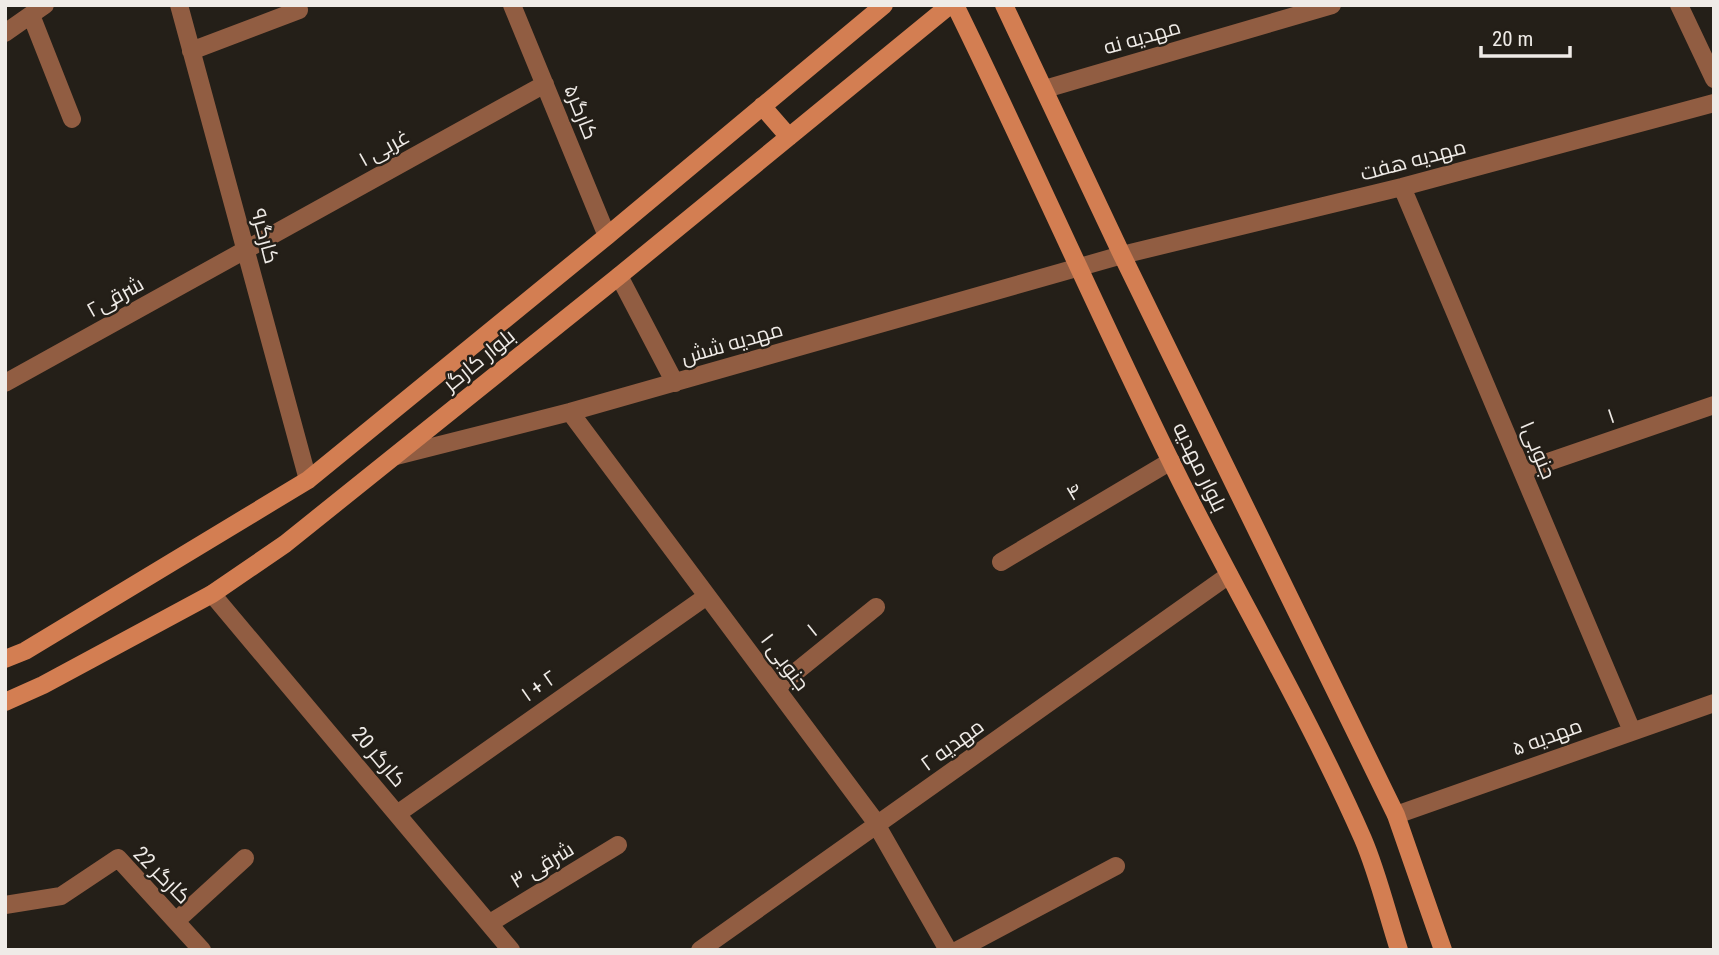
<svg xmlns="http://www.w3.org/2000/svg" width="1719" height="955" viewBox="0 0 1719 955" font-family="'Roboto Condensed',Cairo,sans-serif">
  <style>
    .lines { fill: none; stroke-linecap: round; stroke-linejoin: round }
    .minor { stroke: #915d42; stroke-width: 18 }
    .secondary { stroke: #d37e52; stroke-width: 18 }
    .labels { text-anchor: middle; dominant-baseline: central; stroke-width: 5; stroke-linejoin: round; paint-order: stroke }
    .street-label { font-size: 21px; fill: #efebe7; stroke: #241f18 }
  </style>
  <rect width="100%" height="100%" fill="#241f18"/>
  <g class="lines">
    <path class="minor" d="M179,5L308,480
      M512,5L607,236
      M1679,5L1714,79
      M31,15L72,119
      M5,33L45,5
      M191,51L299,10
      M1045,89L1332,5
      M1402,187L1632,731
      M619,276L675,383
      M5,383L545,84
      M570,412L872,817L948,950
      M396,456L570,412L1122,255L1402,187L1714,103
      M1522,471L1714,405
      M1001,562L1171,461
      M212,594L511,950
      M776,688L876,607
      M397,814L707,596
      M1396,815L1714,703
      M5,905L61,896L118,858L202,950
      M176,921L245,858
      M490,923L618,845
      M700,950L1229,575
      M958,950L1116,866"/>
    <path class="secondary" d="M955,5C1032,162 1102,323 1180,480C1240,600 1309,716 1363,839C1378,874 1387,913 1399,950
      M1004,5L1122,255L1396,815L1443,950
      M762,106L789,137
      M5,659L25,651L308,480L607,236L884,5
      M5,702L43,685L212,594L285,544L619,276L950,5"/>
  </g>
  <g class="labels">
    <g class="street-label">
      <text transform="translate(1142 37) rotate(-16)">مهدیه نه</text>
      <text transform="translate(581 112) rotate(68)">کارگر۵</text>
      <text transform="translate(384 148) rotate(-29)">۱ غربی</text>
      <text transform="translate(1413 160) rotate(-15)">مهدیه هفت</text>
      <text transform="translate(265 236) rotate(75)">کارگر۹</text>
      <text transform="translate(115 297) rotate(-29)">شرقی۲</text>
      <text transform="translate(732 343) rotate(-16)">مهدیه شش</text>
      <text transform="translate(479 360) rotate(-39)">بلوار کارگر</text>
      <text transform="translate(1611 416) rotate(-19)">۱</text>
      <text transform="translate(1538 450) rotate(67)">جنوبی۱</text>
      <text transform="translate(1200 467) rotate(64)">بلوار مهدیه</text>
      <text transform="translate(1074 492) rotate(-31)">۴</text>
      <text transform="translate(812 630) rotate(-39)">۱</text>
      <text transform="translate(785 662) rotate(53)">۱ جنوبی</text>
      <text transform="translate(539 686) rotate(-35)">۱ + ۲</text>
      <text transform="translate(1547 737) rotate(-20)">مهدیه ۵</text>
      <text transform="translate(952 745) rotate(-36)">مهدیه ۲</text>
      <text transform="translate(379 757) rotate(50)">کارگر 20</text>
      <text transform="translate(542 865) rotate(-31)">۳ شرقی</text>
      <text transform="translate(162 875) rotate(45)">کارگر 22</text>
    </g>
  </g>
  <rect width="1719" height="955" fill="none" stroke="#efebe7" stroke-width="14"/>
  <path d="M1481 46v10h89v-10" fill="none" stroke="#efebe7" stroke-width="3.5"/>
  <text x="1492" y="46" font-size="21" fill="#efebe7" stroke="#241f18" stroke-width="5" paint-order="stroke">20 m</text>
</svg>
